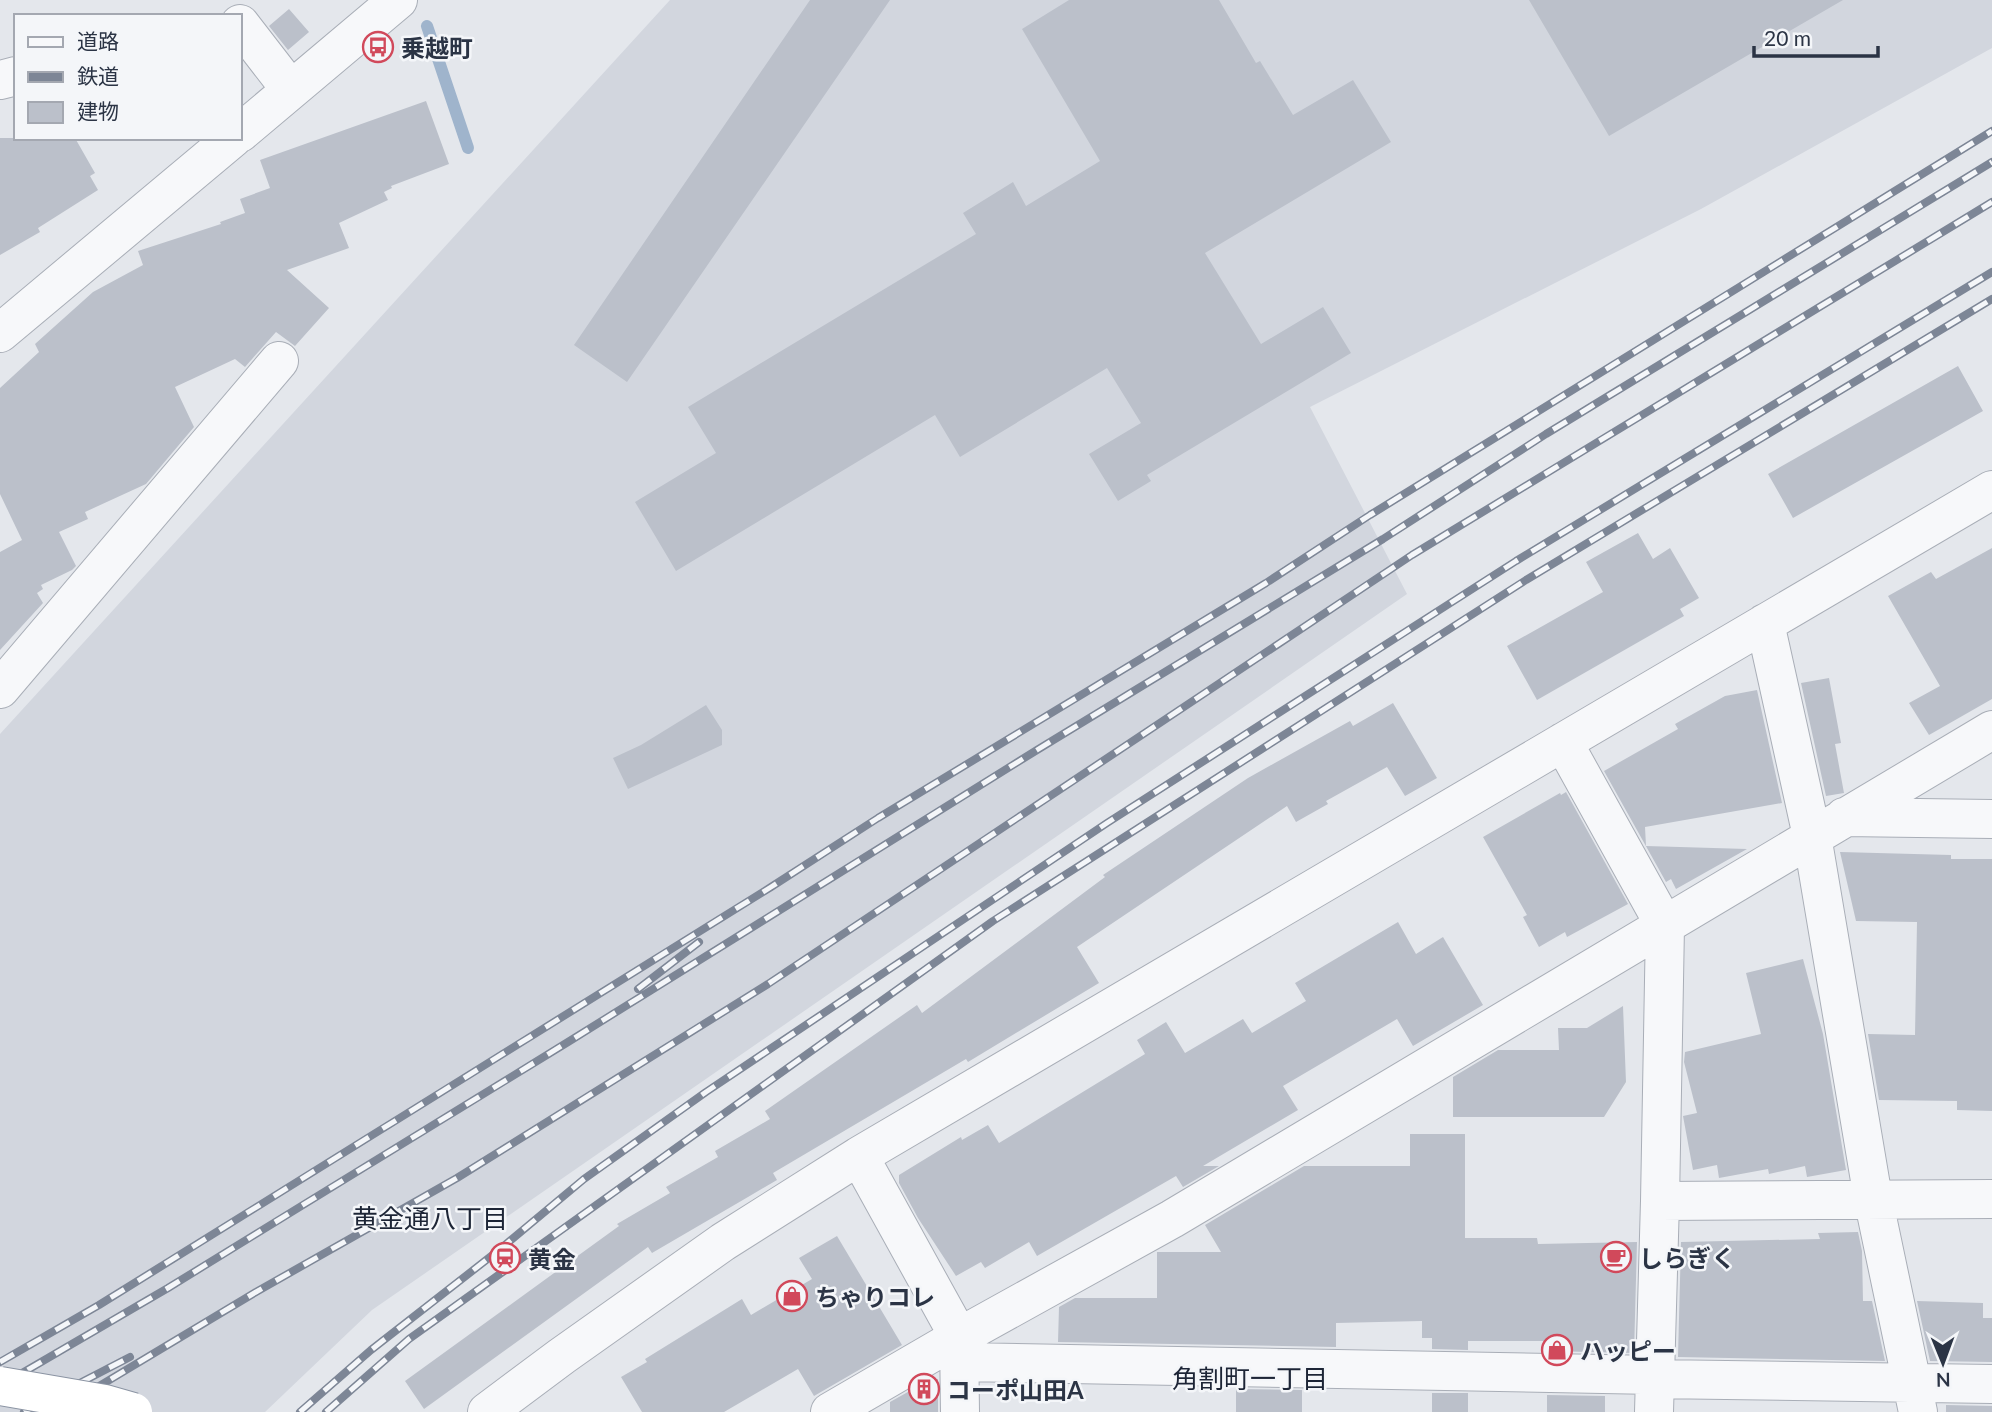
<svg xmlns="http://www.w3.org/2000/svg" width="1992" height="1412" viewBox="0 0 1992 1412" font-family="Lato,'Noto Sans JP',sans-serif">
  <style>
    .built { fill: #d2d6de }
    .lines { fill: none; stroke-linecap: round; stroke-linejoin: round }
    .stream { stroke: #9fb4cc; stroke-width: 12 }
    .building { fill: #bbc0ca }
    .minor-casing { stroke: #a9aeb7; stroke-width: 40 }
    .minor { stroke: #f7f8fa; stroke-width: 38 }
    .rail-casing { stroke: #7d8696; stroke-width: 8 }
    .rail { stroke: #f4f6f9; stroke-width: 5; stroke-dasharray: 16; stroke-linecap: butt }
    .highway-bridge-casing { stroke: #8b94a3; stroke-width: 40; stroke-linecap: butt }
    .highway-bridge { stroke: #fff; stroke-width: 38 }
    .labels { text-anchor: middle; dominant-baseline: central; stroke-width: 5; stroke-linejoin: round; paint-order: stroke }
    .poi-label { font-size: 24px; font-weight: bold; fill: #2b3445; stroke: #f4f6f9; text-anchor: start }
    .neighbourhood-label { font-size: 26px; fill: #1d2536; stroke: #f4f6f9 }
  </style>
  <rect width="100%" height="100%" fill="#e4e7ec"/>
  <path class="built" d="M670,0H1992V48L1701,209L1310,407L1407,594L372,1310L265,1412H0V734Z"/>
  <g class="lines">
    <path class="stream" d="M427,26L468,148"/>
  </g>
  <path class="building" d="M810,0H890L627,382L574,345Z
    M1069,0H1219L1256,63L1260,61L1293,115L1353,80L1391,142L1205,253L1261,344L1323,307L1351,353L1147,475L1151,481L1118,501L1089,454L1141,423L1107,368L960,457L935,415L676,571L635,502L716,453L688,407L976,234L963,213L1013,182L1026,206L1100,161L1022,29Z
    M1529,0H1843L1609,136Z
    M289,9L309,32L288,50L269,26Z
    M426,101L449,164L391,186L392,188L384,192L388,200L339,223L349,248L287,270L329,308L295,346L276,332L245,367L235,359L175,387L194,427L146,484L85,512L88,519L59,532L76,566L72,570L41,585L43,589L37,593L43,603L0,650V552L22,540L0,494V388L39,352L35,344L93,292L143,265L138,251L221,224L220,222L245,213L240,199L270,188L260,160Z
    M0,138H75L95,173L90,176L98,190L38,228L40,232L0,255Z
    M1958,366L1983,411L1793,518L1768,474Z
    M1638,533L1653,559L1670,548L1699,598L1680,609L1684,616L1537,700L1507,646L1603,592L1586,562Z
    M1992,548V699L1929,735L1909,703L1940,686L1888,596L1931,572L1936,579Z
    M1829,678L1841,743L1835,744L1844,793L1826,796L1801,683Z
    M1757,690L1782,803L1645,827L1646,846L1747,849L1676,889L1671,879L1666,882L1604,771L1678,729L1675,724L1725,696Z
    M1393,703L1437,778L1405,796L1387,767L1326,801L1328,804L1296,822L1287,806L1077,947L1099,983L968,1062L966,1059L773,1173L777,1180L748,1197L652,1253L648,1247L424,1409L405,1381L619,1226L617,1224L670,1193L666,1187L718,1157L715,1151L770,1119L765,1111L917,1005L922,1013L1105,877L1103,875L1248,778L1350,721L1353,726Z
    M706,705L722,730V745L628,789L613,758L641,745Z
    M1566,792L1628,904L1567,937L1565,932L1539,947L1523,917L1527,915L1483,837L1560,793L1561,795Z
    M1840,852L1951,855V859H1992V1111L1957,1110V1101L1879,1100L1868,1034L1915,1035L1917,922L1856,921Z
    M1398,922L1416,954L1443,937L1483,1005L1413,1046L1397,1019L1283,1086L1298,1110L1203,1166H1219L1183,1187L1176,1176L1037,1256L1029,1242L985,1268L981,1262L956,1276L918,1218L899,1183V1175L961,1137L962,1140L988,1125L999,1143L1145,1054L1137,1040L1166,1022L1185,1053L1243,1019L1252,1033L1306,1001L1295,983Z
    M1803,959L1823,1034L1846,1170L1807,1177L1805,1166L1769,1174L1768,1169L1719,1178L1717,1165L1693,1170L1683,1116L1697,1113L1684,1062L1685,1052L1761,1034L1746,973Z
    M1623,1006L1626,1082L1604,1117H1453V1077L1498,1050H1559L1558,1028H1587Z
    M1410,1134H1465V1238H1537L1538,1244L1637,1242L1634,1353L1547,1351V1341H1468V1350L1432,1349V1338H1422V1321L1336,1323V1347L1058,1342L1059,1307L1075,1298H1157V1252H1221L1205,1225L1304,1166H1410Z
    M1858,1232L1862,1251L1863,1301H1872L1885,1361L1678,1357L1681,1242L1820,1239L1818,1233Z
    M837,1236L902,1345L814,1396L798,1369L724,1412H642L621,1377L647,1362L645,1359L742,1299L751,1315L812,1279L799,1258Z
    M1917,1301L1983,1303V1318H1992V1362L1930,1361Z
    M931,1379H938V1412H890V1402Z
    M1236,1389L1302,1390V1412H1236Z
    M1432,1393H1468V1412H1432Z
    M1547,1395L1605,1396V1412H1547Z
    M1946,1405L1992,1406V1412H1946Z"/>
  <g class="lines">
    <g class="minor-casing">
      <path id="minor" d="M240,24L291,90
        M0,80L16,76
        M240,133L398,0
        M0,333L233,138
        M1765,623L1812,836L1873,1198L1918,1412
        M0,689L279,361
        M1563,742L1665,926L1660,1201L1992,1199
        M1844,817L1992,819
        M859,1156L959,1337L960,1412
        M961,1362L1655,1375
        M1654,1379L1992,1384
        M487,1412L562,1356L723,1242L859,1156L1992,490
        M830,1412L959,1337L1172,1219L1992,730
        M1654,1412L1660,1201"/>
    </g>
    <use href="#minor" class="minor"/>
    <g class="rail-casing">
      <path id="rail" d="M638,989L699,942
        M0,1362L99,1305L771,887L878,818L1266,583L1370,515L1992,131
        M0,1386L168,1288L568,1042L1037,750L1383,539L1546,434L1992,162
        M24,1412L130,1357
        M56,1412L256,1292L457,1178L768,984L1412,555L1992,202
        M300,1412L371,1350L499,1250L584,1179L706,1092L1107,823L1516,561L1992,272
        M326,1412L409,1339L993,921L1526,580L1992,299"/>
    </g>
    <use href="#rail" class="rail"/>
    <g class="highway-bridge-casing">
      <path id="highway-bridge" d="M0,1386L105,1404L133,1412"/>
    </g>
    <use href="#highway-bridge" class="highway-bridge"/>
  </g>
  <defs>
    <g id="bus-ring" transform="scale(1.575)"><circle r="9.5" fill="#f4f6f9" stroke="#d1495b" stroke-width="1.5"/><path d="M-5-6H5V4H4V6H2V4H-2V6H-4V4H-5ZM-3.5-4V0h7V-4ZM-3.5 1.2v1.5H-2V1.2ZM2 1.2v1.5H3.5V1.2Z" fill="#d1495b"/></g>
    <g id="cafe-ring" transform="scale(1.575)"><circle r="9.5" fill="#f4f6f9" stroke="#d1495b" stroke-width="1.5"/><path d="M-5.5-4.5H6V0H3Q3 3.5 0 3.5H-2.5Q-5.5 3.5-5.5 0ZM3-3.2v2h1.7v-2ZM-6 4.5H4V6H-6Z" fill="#d1495b"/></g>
    <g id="station-ring" transform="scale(1.575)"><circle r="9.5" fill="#f4f6f9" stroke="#d1495b" stroke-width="1.5"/><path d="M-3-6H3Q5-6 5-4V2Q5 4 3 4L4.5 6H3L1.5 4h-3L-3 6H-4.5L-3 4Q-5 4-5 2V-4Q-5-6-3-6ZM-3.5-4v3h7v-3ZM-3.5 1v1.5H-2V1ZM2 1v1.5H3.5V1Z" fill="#d1495b"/></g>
    <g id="shop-ring" transform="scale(1.575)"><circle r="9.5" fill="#f4f6f9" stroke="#d1495b" stroke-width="1.5"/><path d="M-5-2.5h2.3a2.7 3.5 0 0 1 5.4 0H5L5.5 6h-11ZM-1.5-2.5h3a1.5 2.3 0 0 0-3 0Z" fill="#d1495b"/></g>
    <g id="building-ring" transform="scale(1.575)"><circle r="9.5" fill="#f4f6f9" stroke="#d1495b" stroke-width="1.5"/><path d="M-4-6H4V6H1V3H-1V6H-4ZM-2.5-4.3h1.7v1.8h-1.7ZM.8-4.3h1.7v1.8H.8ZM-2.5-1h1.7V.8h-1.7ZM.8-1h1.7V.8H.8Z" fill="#d1495b"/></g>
  </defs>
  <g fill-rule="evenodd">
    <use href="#bus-ring" x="378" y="47"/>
    <use href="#cafe-ring" x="1616" y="1257"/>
    <use href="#station-ring" x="505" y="1258"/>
    <use href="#shop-ring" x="792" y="1296"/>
    <use href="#shop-ring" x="1557" y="1350"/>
    <use href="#building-ring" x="924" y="1389"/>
  </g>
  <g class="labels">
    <g class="poi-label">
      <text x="401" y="47">乗越町</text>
      <text x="1639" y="1257">しらぎく</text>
      <text x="528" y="1258">黄金</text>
      <text x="815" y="1296">ちゃりコレ</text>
      <text x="1580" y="1350">ハッピー</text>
      <text x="947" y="1389">コーポ山田A</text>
    </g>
    <g class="neighbourhood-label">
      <text x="430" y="1218">黄金通八丁目</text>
      <text x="1250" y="1378">角割町一丁目</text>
    </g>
  </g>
  <rect x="14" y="14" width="228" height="126" fill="#f4f6f9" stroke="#a4a8b1" stroke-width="2"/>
  <rect x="28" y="37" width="35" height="10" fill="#f7f8fa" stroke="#a4a8b1" stroke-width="2"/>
  <text x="77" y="49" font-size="21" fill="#2b3445">道路</text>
  <rect x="28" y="72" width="35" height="10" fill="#7d8696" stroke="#a4a8b1" stroke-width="2"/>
  <text x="77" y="84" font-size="21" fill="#2b3445">鉄道</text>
  <rect x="28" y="102" width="35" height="21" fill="#bbc0ca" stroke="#a4a8b1" stroke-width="2"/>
  <text x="77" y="119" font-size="21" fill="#2b3445">建物</text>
  <g transform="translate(1943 1363) rotate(179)" stroke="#f4f6f9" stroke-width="5" paint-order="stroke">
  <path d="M0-5L12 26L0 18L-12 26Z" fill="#2b3445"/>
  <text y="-10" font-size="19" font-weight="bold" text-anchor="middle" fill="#2b3445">N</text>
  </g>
  <path d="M1754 46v10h124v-10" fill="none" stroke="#2b3445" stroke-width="3.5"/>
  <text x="1764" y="46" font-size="21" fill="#2b3445" stroke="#f4f6f9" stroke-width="5" paint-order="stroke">20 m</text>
</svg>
